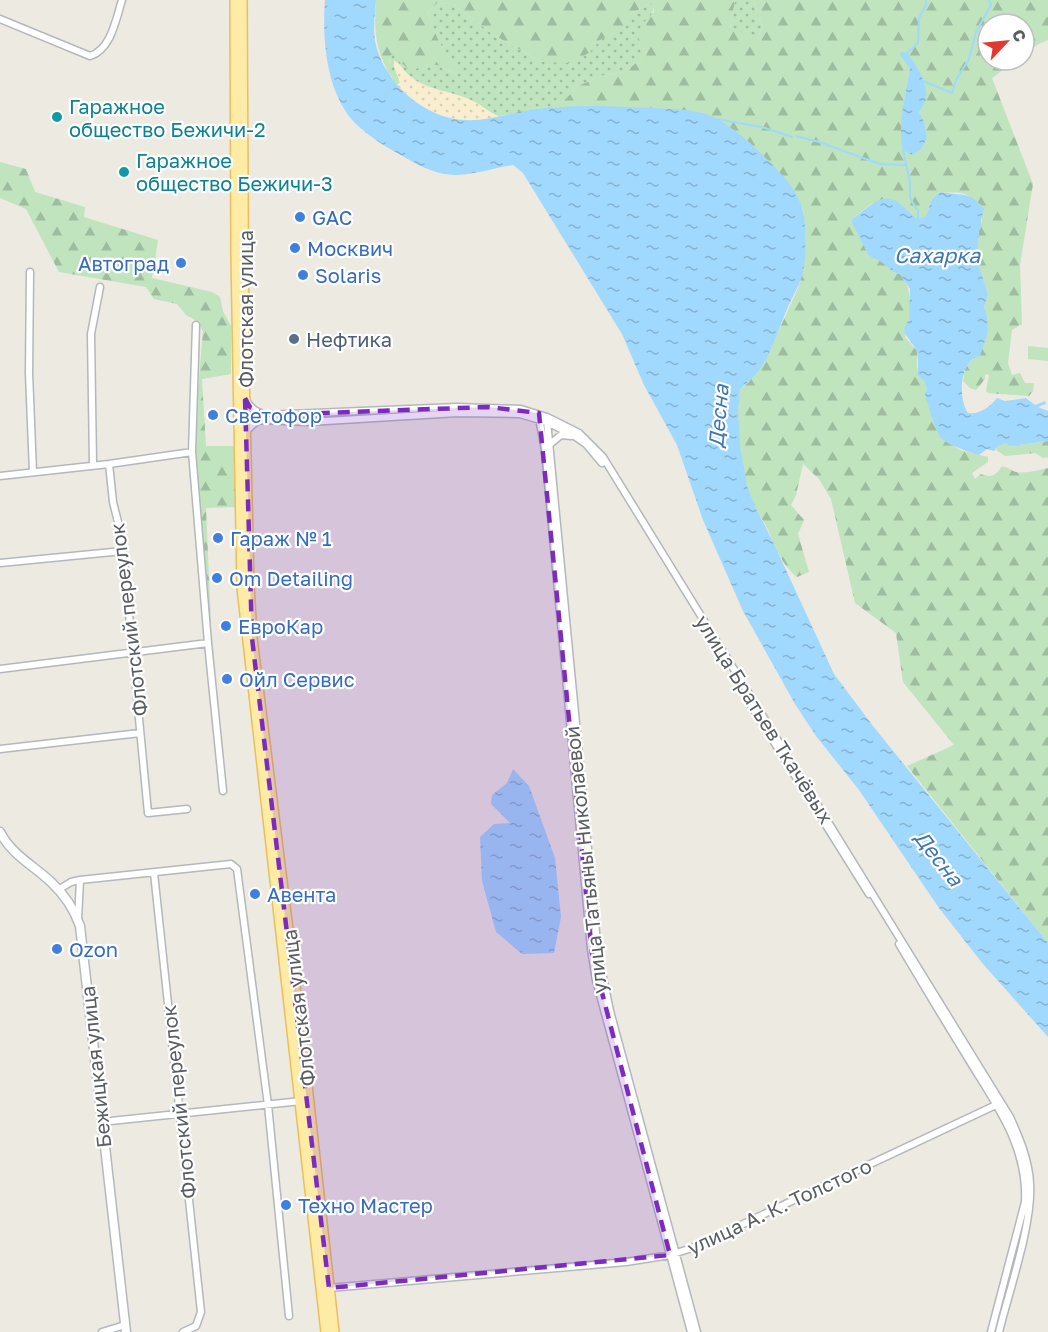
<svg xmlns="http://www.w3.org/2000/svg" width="1048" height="1332" viewBox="0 0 1048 1332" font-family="'Golos Text',sans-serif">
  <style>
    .grass { fill: url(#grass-dots) }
    .forest { fill: url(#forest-firs); fill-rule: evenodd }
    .sand { fill: url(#sand-dots) }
    .garden { fill: #bfe4be }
    .water { fill: url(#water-ripples) }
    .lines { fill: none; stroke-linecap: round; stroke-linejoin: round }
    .stream { stroke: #a1d8fd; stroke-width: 2 }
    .street-casing { stroke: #b4b8bc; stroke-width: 9 }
    .secondary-casing { stroke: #b5b9be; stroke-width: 11 }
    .primary-casing { stroke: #edbe5a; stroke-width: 12 }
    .street { stroke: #fff; stroke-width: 6 }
    .secondary { stroke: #fff; stroke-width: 8 }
    .primary { stroke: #fdeba6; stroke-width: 9 }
    .marked { fill: #7b2cbf; fill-opacity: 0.2; stroke: #7b2cbf; stroke-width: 4.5; stroke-dasharray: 12 8; stroke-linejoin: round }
    .culture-dot { fill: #0f9aa8; stroke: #fff; stroke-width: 2 }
    .shop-dot { fill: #3f7fe0; stroke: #fff; stroke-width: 2 }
    .service-dot { fill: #5c6f8a; stroke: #fff; stroke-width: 2 }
    .labels { text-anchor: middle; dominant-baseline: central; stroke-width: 4.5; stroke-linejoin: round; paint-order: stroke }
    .culture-label { font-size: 20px; fill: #0d838f; stroke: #fff; text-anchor: start }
    .shop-label { font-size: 20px; fill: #366cbe; stroke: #fff; text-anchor: start }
    .street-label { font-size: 20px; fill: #5a5e62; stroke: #fff }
    .service-label { font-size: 20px; fill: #4e5e75; stroke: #fff; text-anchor: start }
    .water-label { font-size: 21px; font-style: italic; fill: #4079ae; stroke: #fff }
  </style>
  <defs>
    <pattern id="grass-dots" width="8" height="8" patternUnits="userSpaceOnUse" patternTransform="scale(1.5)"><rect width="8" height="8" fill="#bfe4be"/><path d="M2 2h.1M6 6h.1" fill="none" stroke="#9ebc9e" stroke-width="1.8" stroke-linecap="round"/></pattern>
    <pattern id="forest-firs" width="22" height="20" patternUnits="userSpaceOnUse" patternTransform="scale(1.5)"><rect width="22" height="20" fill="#bfe4be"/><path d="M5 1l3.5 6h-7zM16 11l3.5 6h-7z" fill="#9ebc9e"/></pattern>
    <pattern id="sand-dots" width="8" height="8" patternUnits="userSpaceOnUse" patternTransform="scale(1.5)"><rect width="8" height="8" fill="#f9eed0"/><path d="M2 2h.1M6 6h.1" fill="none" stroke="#d8ceb5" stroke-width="1.8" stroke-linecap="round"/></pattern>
    <pattern id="water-ripples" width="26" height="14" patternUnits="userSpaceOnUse" patternTransform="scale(1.5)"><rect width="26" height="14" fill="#a1d8fd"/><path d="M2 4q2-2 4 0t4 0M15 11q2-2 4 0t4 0" fill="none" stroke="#86b2d0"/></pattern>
  </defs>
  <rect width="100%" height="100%" fill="#eceae1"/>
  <path class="grass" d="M735,0H753L762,26L758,38L730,29Z
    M437,3L453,4L494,35L542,62L590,52L600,40L623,29L629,15L651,3L654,7L641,48L646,49L647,54L625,72L601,76L578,86L558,107L498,116C489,112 482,105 473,101C444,87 417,92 398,62L394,66L400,83L397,85C390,77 387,66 391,55H394L421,64L430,62L456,74L459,68C442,52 434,34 428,12Z"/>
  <path class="forest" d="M376,0H735L730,28L758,38L762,26L753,0H1048V40L1039,44L1024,54V24H988V60H1016L992,78L1033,184L1020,265L1022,324L1012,330L1008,363L1012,375L1020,373L1025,383H1034L1033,391L1029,396L988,393L986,391L989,375L985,374V379L976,390L970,388L963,381L965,368L975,357L988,331L984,307L988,294L977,260L979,230L982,224L981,205C975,202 970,195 964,194C957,191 948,194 940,192L932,199L926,216L918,219L898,203H872L852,219L869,256L882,262L893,272L900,274C915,290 910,317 905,337L917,351V375L924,381L942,438L960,450L988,457V462L972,473L975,479L981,474C989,478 997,476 1001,467C1008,466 1009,470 1016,472C1027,474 1038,470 1048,468V943L907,766L954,745L903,682L896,633L855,603L831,499L819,479L803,464L796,495L791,505L804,520L798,534L809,572L797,577C781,564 776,548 768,530C763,520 757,511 752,501C739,467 735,426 740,390L749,382L769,352L798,288L804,267L805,225L803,209L750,143L716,119L700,112L631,107H558L578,86L601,76L625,72L647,54L646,49L641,48C632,33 644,21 654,12V7L651,3L629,15L624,29L600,40L590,52L572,63L542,62L494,35L453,4L437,3L428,12C435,35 442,53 460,68L456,74C441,67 428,57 415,70L408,69L394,55H391L389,61L391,78C375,47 374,34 376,0ZM910,68L919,112L924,122L904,102Z
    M0,162L26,169L35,192L85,207L84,217L158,240L152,278L212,292L220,297L223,311L231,326V374L202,379L206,446H234L237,507L206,508L211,623H208L196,456L198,390L203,331L197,321L186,315L177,304L154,299L146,287L59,272L26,209L0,198Z
    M1048,441V457L1043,458L1035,453L1005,456L996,450L998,446L1006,442L1010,446Z"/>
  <path class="sand" d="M394,60C403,67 407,76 417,82C431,91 458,93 475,102C484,107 492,116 503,117C460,127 428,116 397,85L400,82L394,66Z"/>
  <path class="garden" d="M1028,346L1048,348V361L1028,359Z"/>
  <path class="water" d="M325,0H376C375,13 373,28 375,41C382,76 412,107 446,117C477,126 502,114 531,110C571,104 613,106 653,108C668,109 684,109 699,112C724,117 751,144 769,161C789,182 806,200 805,230C805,242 806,255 804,267C802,282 793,295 787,309C778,330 771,356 756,374C751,380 745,384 740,390L738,412L740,446L747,486L753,502L774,544L834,674L873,726L1048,943V1037L983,964L939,908L859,790L816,736L795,704L743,611L703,520L677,445L644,385L622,334L523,173L513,165C493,168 474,175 454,175C433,174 416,164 399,154C384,146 370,137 357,125C326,95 322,40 325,0Z
    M901,52L907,53C916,64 928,83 926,99C925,103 921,108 919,112L924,122L927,138L921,149L912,155L903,150C897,124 906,94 910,68L900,55Z
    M940,192C958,196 971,190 984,209L981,220L982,226L979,231L977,260L988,294L984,307L987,318L988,331L980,356C959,360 958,399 968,413C979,415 990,407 997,398L1005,401L1026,398L1035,405L1045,401L1046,404L1038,407L1048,411V441L1010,446L1006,443L998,446L994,451L987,449L979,455C969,452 948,445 941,438C935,430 927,402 925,393L927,390L924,381L917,375C918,367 919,357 916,350C911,338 897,333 909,320L910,289L900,274L893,272L882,262L869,256L852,223V219C867,210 880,190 899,203C905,208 911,214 918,219L926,216L932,199Z
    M513,769L529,786L555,858L561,917L554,953L522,954L496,932L482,881L480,837L494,824L510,823L491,804L492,795L507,783Z"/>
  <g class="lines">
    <path class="stream" d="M907,53L918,43L919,18L926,5V0
      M923,81L952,93L956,80L969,59L976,32L991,5L989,0
      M716,119L762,127L792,137
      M796,136L819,142L880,164L905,165
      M903,150L910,182V198L918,211V219"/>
    <g class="street-casing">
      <path id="street" d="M0,19L90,56C111,50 116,19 122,0
        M30,272L29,373L33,472
        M196,325L192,452L208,643L223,791
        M246,400C251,409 256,412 266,415L457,407L521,409L547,417L579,433L603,457L1010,1117C1019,1137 1029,1160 1030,1183C1033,1223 1009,1291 999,1332
        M539,418L545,450L591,949L596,980L691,1332
        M547,421L598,953L610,1011L697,1332
        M246,431L257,421L266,420L309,422L458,413L520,414L547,422L573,435L586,444L602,463
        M549,445L561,435L571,436
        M93,464L91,334L100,287
        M109,464L113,502L121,534L123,551L148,813L187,809
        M0,476L109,464L192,452
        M0,563L123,551
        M0,669L208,643
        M749,702L869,894
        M0,749L140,733
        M154,873L201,1312L196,1326L183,1332
        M80,880L231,864L237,869L268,1105L289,1316
        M58,890L71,882L80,880L78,919
        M899,944C921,981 943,1018 966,1055C994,1102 1028,1144 1025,1202L991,1332
        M101,1122L301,1101
        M329,1288L626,1262L670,1255L692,1248L998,1104
        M102,1332L125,1325"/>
    </g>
    <g class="secondary-casing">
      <path id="secondary" d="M0,832C12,855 33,865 51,882C64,894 74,909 80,926L126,1332"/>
    </g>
    <g class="primary-casing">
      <path id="primary" d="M235,0L236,255L242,588L326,1332
        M242,0L244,370L249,585L252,638L306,1076L334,1332"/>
    </g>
    <use href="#street" class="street"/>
    <use href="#secondary" class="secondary"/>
    <use href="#primary" class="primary"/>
  </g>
  <path class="marked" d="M245,398L250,407L266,415L488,407L539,413L592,954L670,1255L329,1288L252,638Z"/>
  <g class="culture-dot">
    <circle cx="57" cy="117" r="6"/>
    <circle cx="124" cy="172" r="6"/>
  </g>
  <g class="shop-dot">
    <circle cx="300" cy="217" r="6"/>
    <circle cx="295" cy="248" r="6"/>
    <circle cx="181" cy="263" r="6"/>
    <circle cx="303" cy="275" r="6"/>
    <circle cx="213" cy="415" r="6"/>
    <circle cx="218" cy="538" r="6"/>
    <circle cx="217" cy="578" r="6"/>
    <circle cx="226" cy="626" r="6"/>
    <circle cx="227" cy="679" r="6"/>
    <circle cx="255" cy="894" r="6"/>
    <circle cx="57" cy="949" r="6"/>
    <circle cx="286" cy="1205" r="6"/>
  </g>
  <circle class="service-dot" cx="294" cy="339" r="6"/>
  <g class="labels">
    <g class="culture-label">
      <text x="69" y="106">Гаражное<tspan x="69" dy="23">общество Бежичи-2</tspan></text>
      <text x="136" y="160">Гаражное<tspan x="136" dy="23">общество Бежичи-3</tspan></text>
    </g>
    <g class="shop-label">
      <text x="312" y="217">GAC</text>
      <text x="307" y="248">Москвич</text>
      <text x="169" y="263" text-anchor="end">Автоград</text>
      <text x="315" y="275">Solaris</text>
      <text x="225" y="415">Светофор</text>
      <text x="230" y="538">Гараж № 1</text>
      <text x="229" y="578">Om Detailing</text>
      <text x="238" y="626">ЕвроКар</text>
      <text x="239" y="679">Ойл Сервис</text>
      <text x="267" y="894">Авента</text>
      <text x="69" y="949">Ozon</text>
      <text x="298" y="1205">Техно Мастер</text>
    </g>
    <g class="street-label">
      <text transform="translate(245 309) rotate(-90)">Флотская улица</text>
      <text transform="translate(128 620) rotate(-97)">Флотский переулок</text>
      <text transform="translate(765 719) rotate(58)">улица Братьев Ткачёвых</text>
      <text transform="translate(585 860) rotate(-96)">улица Татьяны Николаевой</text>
      <text transform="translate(298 1008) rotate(-97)">Флотская улица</text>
      <text transform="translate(95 1067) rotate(-96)">Бежицкая улица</text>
      <text transform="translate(178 1102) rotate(-96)">Флотский переулок</text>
      <text transform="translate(779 1206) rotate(-25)">улица А. К. Толстого</text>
    </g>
    <g class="service-label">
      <text x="306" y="339">Нефтика</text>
    </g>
    <g class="water-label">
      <text x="937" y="255">Сахарка</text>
      <text transform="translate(718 416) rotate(-85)">Десна</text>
      <text transform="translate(939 858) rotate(52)">Десна</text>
    </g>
  </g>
  <g transform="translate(1006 42) rotate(64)"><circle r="28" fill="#ffffff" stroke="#bdbfc0" stroke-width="1.5"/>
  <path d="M0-4.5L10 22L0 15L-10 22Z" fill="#e43730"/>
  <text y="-9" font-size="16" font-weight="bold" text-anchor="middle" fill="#5a5e62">С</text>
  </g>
</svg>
